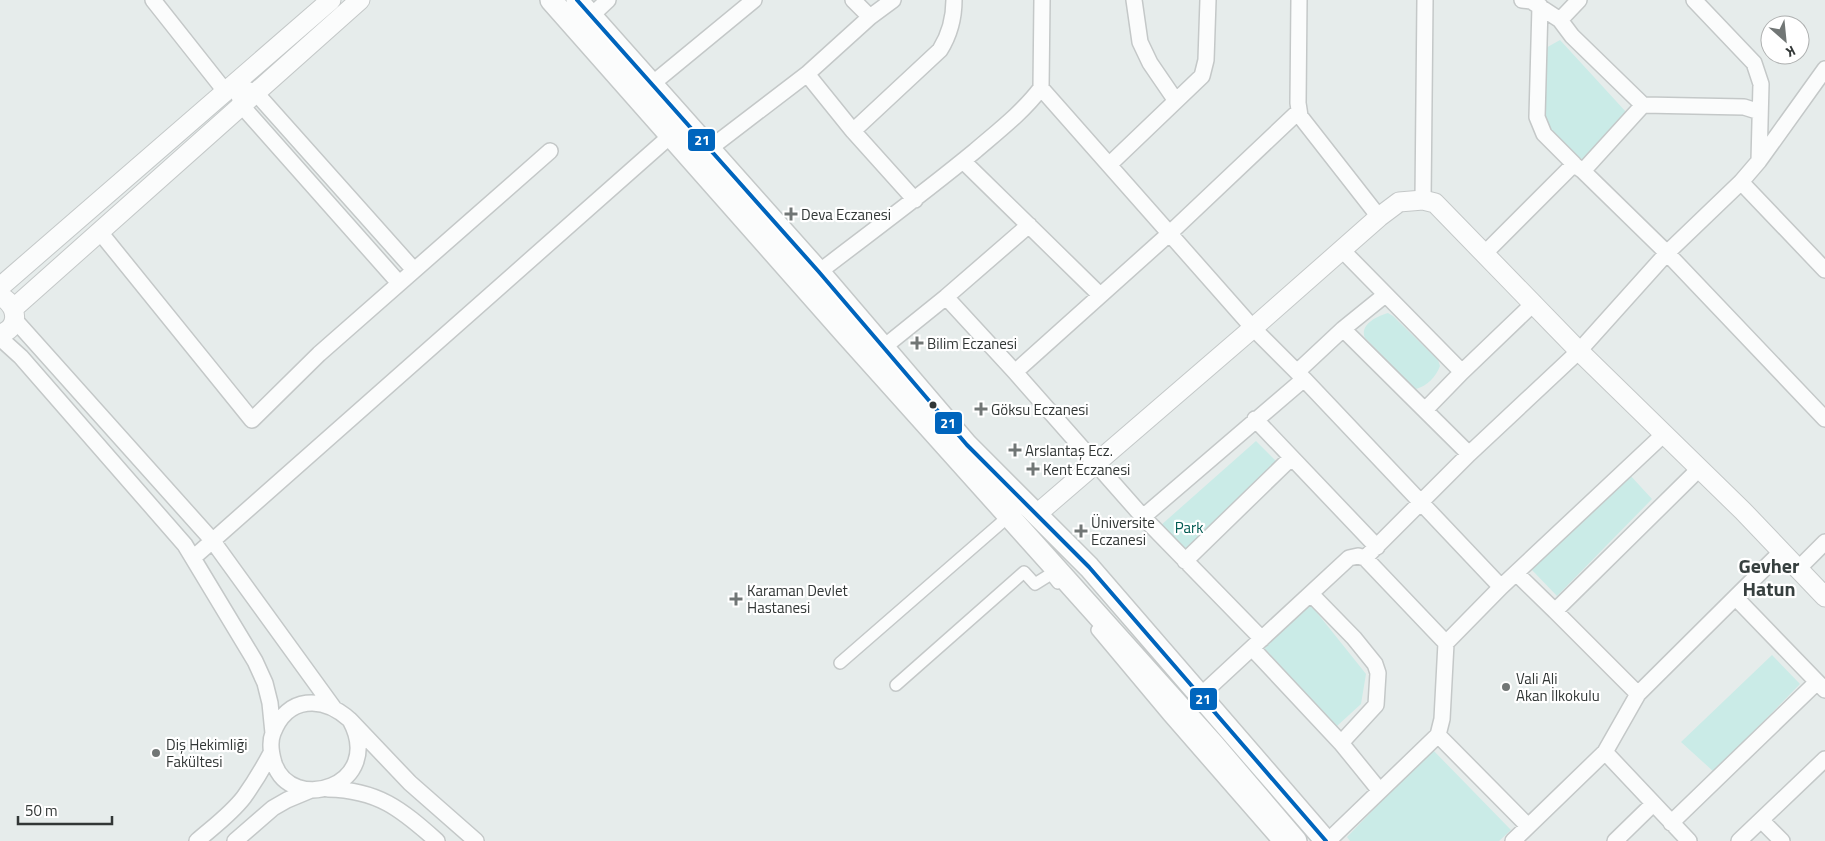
<svg xmlns="http://www.w3.org/2000/svg" width="1825" height="841" viewBox="0 0 1825 841" font-family="'Titillium Web',sans-serif">
  <style>
    .green { fill: #caebe7 }
    .lines { fill: none; stroke-linecap: round; stroke-linejoin: round }
    .pedestrian-casing { stroke: #c4c8c8; stroke-width: 14 }
    .minor-casing { stroke: #c4c8c8; stroke-width: 18 }
    .tertiary-casing { stroke: #c4c8c8; stroke-width: 21 }
    .secondary-casing { stroke: #c4c8c8; stroke-width: 24 }
    .pedestrian { stroke: #fbfcfc; stroke-width: 11 }
    .minor { stroke: #fbfcfc; stroke-width: 15 }
    .tertiary { stroke: #fbfcfc; stroke-width: 19 }
    .secondary { stroke: #fbfcfc; stroke-width: 21 }
    .bus-1-casing { stroke: #fff; stroke-width: 8 }
    .bus-1 { stroke: #0065bd; stroke-width: 4 }
    .poi-dot { fill: #717675; stroke: #fff; stroke-width: 2 }
    .bus-dot { fill: #323736; stroke: #fff; stroke-width: 2 }
    .labels { text-anchor: middle; dominant-baseline: central; stroke-width: 4.5; stroke-linejoin: round; paint-order: stroke }
    .poi-label { font-size: 15px; fill: #323736; stroke: #fff; text-anchor: start }
    .park-label { font-size: 15px; fill: #005a52; stroke: #fff }
    .district-label { font-size: 20px; font-weight: bold; fill: #37403f; stroke: #fff }
    .line-badge { stroke: #fff; stroke-width: 2 }
    .badge-label { font-size: 14px; text-anchor: middle; font-weight: bold; fill: #fff }
  </style>
  <rect width="100%" height="100%" fill="#e6eceb"/>
  <path class="green" d="M1560,40L1627,113L1583,161L1573,159L1544,127V49Z
    M1388,313L1393,316L1438,360L1440,366C1436,377 1427,386 1416,389L1412,386L1365,338C1359,325 1377,316 1388,313Z
    M1256,441L1280,465L1189,554L1160,526Z
    M1629,474L1652,499L1557,596L1531,569Z
    M1310,604L1366,674L1361,704L1337,726L1264,648Z
    M1772,655L1800,684L1714,772L1681,742Z
    M1432,749L1511,830L1499,841H1350L1347,837Z"/>
  <g class="lines">
    <g class="pedestrian-casing">
      <path id="pedestrian" d="M1097,630L1169,716L1278,841
        M840,663L1009,516
        M896,685L1024,572L1035,584L1051,574L1058,583"/>
    </g>
    <g class="minor-casing">
      <path id="minor" d="M153,0L225,91
        M853,0L870,17
        M1042,0L1041,88L1253,328L1304,379L1501,587
        M1134,0L1140,42L1150,63L1176,101
        M1299,0L1298,103L1300,116L1379,217
        M1522,0L1531,1L1560,20L1572,36L1643,105
        M591,16L608,0
        M1560,20L1579,0
        M807,74L853,131L915,200
        M235,83L242,106L399,283
        M652,84L754,0
        M247,89L256,93L414,270
        M853,131L940,50C950,34 954,19 954,0
        M709,149L807,74L870,17L893,0
        M963,161L1100,295
        M1759,161L1825,69
        M1110,164L1202,76L1206,60L1208,0
        M1576,166L1583,171L1643,105L1744,107L1760,112
        M1583,171L1667,253L1825,419
        M1741,182L1825,270
        M1423,200L1425,0
        M99,231L252,420L319,354L550,151
        M1342,250L1462,372
        M1485,253L1574,164L1544,134L1537,117L1540,6
        M819,272C871,232 924,193 975,151C997,132 1023,112 1041,88
        M946,297L1015,372L1143,517L1262,639
        M15,320L212,540L333,707
        M1343,329L1469,454
        M0,338L21,357L185,545L255,661L265,683L270,703L273,733
        M884,347L946,297L1029,225
        M1015,372L1170,233L1299,111
        M1297,372L1343,329L1385,295
        M1425,410L1462,372L1534,303
        M1255,419L1377,547
        M1143,517L1304,379
        M193,558L677,130
        M1365,558L1446,643
        M1185,561L1291,458
        M1797,570L1825,542
        M1516,573L1555,611
        M1311,594L1354,638L1375,664L1378,673L1376,705L1341,743
        M1736,598L1825,690
        M1252,648L1341,743L1380,791
        M1638,694L1555,611L1699,469
        M1201,695L1349,558L1358,556L1365,558L1469,454L1579,351L1667,253L1741,182L1759,161L1761,84L1754,63L1694,0
        M350,720C386,786 291,815 274,763C271,753 269,743 273,733C287,696 323,695 350,720L410,783L476,841
        M1438,735L1528,826
        M1605,752L1689,841
        M328,789C378,790 401,809 437,841
        M1761,820L1782,841
        M1671,823L1817,682
        M197,841C213,827 231,814 244,797C254,783 263,768 271,753
        M235,841L273,808L287,800L311,790
        M1328,841L1438,735L1442,719L1446,643L1501,587L1664,434
        M1513,841L1605,752L1638,694L1782,551
        M1615,841L1653,804
        M1739,841L1825,759"/>
    </g>
    <g class="tertiary-casing">
      <path id="tertiary" d="M0,287L331,0
        M14,308L360,0
        M0,334C18,329 19,310 5,299
        M1037,514L1253,328L1379,217L1399,202L1423,200L1435,203L1579,351L1743,511L1825,597"/>
    </g>
    <g class="secondary-casing">
      <path id="secondary" d="M551,0L844,332L1214,745L1296,841
        M577,0L819,272L967,445L1089,567L1326,841"/>
    </g>
    <use href="#pedestrian" class="pedestrian"/>
    <use href="#minor" class="minor"/>
    <use href="#tertiary" class="tertiary"/>
    <use href="#secondary" class="secondary"/>
    <g class="bus-1-casing">
      <path id="bus-1" d="M577,0L819,272L967,445L1089,567L1326,841"/>
    </g>
    <use href="#bus-1" class="bus-1"/>
  </g>
  <g class="poi-dot">
    <path d="M788.5 206.5h5v5h5v5h-5v5h-5v-5h-5v-5h5z"/>
    <path d="M914.5 335.5h5v5h5v5h-5v5h-5v-5h-5v-5h5z"/>
    <path d="M978.5 401.5h5v5h5v5h-5v5h-5v-5h-5v-5h5z"/>
    <path d="M1012.5 442.5h5v5h5v5h-5v5h-5v-5h-5v-5h5z"/>
    <path d="M1030.5 461.5h5v5h5v5h-5v5h-5v-5h-5v-5h5z"/>
    <path d="M1078.5 523.5h5v5h5v5h-5v5h-5v-5h-5v-5h5z"/>
    <path d="M733.5 591.5h5v5h5v5h-5v5h-5v-5h-5v-5h5z"/>
    <circle cx="1506" cy="687" r="5"/>
    <circle cx="156" cy="753" r="5"/>
  </g>
  <circle class="bus-dot" cx="933" cy="405" r="4.5"/>
  <g class="labels">
    <g class="poi-label">
      <text x="801" y="214">Deva Eczanesi</text>
      <text x="927" y="343">Bilim Eczanesi</text>
      <text x="991" y="409">Göksu Eczanesi</text>
      <text x="1025" y="450">Arslantaş Ecz.</text>
      <text x="1043" y="469">Kent Eczanesi</text>
      <text x="1091" y="522">Üniversite<tspan x="1091" dy="17">Eczanesi</tspan></text>
      <text x="747" y="590">Karaman Devlet<tspan x="747" dy="17">Hastanesi</tspan></text>
      <text x="1516" y="678">Vali Ali<tspan x="1516" dy="17">Akan İlkokulu</tspan></text>
      <text x="166" y="744">Diş Hekimliği<tspan x="166" dy="17">Fakültesi</tspan></text>
    </g>
    <g class="park-label">
      <text x="1189" y="527">Park</text>
    </g>
    <g class="district-label">
      <text x="1769" y="565">Gevher<tspan x="1769" dy="23">Hatun</tspan></text>
    </g>
  </g>
  <g class="line-badge">
    <rect x="687" y="128" width="29" height="24" rx="5" fill="#0065bd"/>
    <rect x="934" y="411" width="29" height="24" rx="5" fill="#0065bd"/>
    <rect x="1189" y="687" width="29" height="24" rx="5" fill="#0065bd"/>
  </g>
  <g class="badge-label">
    <text x="702" y="145">21</text>
    <text x="948" y="428">21</text>
    <text x="1203" y="704">21</text>
  </g>
  <g transform="translate(1785 40) rotate(153)"><circle r="24" fill="#ffffff" stroke="#adafaf"/>
  <path d="M0-4L9 19L0 12L-9 19Z" fill="#717675"/>
  <text y="-8" font-size="14" font-weight="bold" text-anchor="middle" fill="#323736">K</text>
  </g>
  <path d="M18 816v8h94v-8" fill="none" stroke="#323736" stroke-width="2.5"/>
  <text x="25" y="816" font-size="15" fill="#323736" stroke="#ffffff" stroke-width="4" paint-order="stroke">50 m</text>
</svg>
